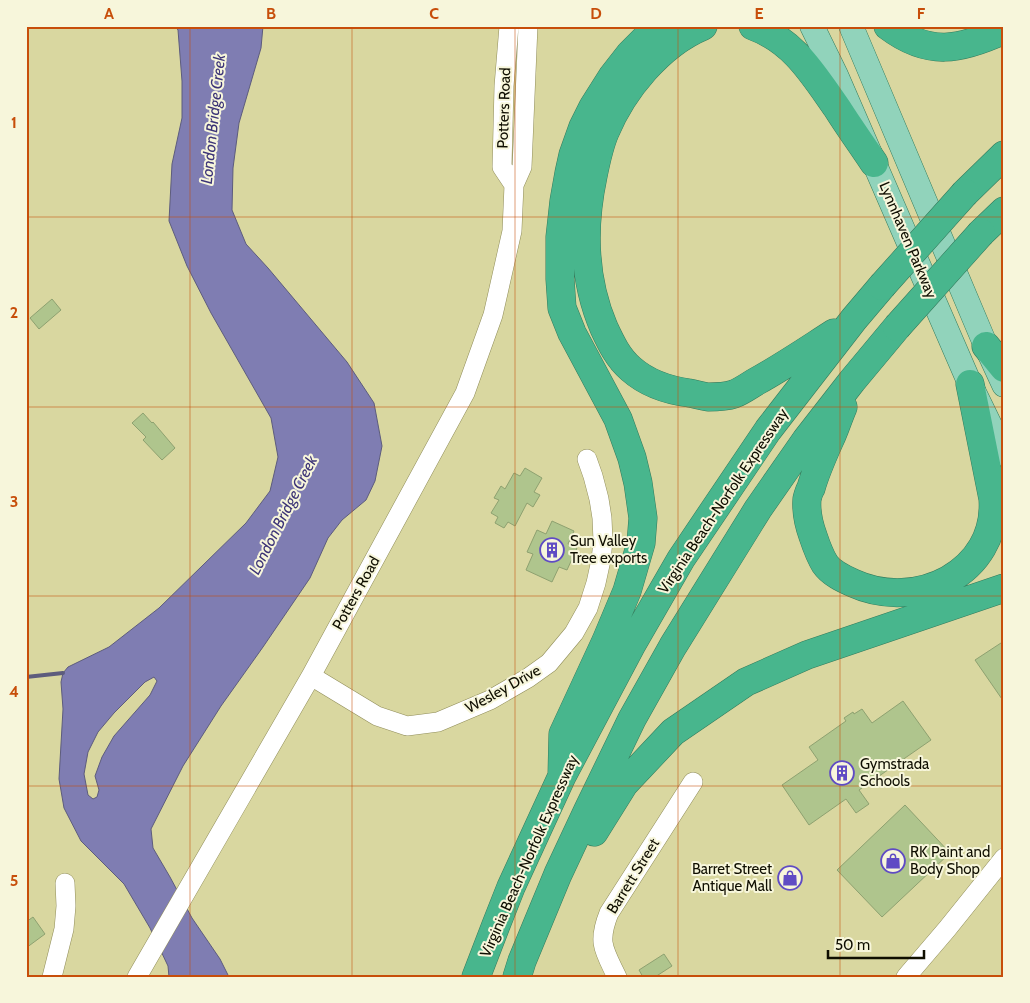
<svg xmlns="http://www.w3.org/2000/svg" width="1030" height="1003" viewBox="0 0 1030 1003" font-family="Cabin,sans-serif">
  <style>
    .water { fill: #7f7db2; stroke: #5d5c7d; fill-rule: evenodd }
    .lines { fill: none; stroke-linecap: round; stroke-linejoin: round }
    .stream { stroke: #5d5c7d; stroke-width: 4 }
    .building { fill: #afc58d; stroke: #8ea170 }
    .minor-casing { stroke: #908d59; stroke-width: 20 }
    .major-casing { stroke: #347b5c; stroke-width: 25 }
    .highway-casing { stroke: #347b5c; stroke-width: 29 }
    .minor { stroke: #fff; stroke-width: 19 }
    .major { stroke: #91d3bb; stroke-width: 24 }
    .highway { stroke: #48b68d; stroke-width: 28 }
    .highway-bridge-casing { stroke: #347b5c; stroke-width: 29; stroke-linecap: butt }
    .highway-bridge { stroke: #48b68d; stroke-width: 28 }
    .grid { fill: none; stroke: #c74e0a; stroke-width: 1; stroke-opacity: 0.55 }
    .labels { text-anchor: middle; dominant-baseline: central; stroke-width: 4; stroke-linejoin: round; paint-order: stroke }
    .street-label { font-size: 15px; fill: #0f0e00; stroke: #f7f6db }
    .poi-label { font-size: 15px; fill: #0f0e00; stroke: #f7f6db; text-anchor: start }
    .water-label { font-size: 16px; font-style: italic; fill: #3c3477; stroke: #f7f6db }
    .neatline { fill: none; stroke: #c74e0a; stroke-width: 2 }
    .grid-label { font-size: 16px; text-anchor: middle; font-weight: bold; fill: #c74e0a }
  </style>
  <rect width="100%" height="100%" fill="#d9d7a0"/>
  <path class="water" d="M175,26H263L261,48L239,123L233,168L232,210L246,244L268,268L347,362L374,403L382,446L375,481L366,500L342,520L328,538L310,578L263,647L221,706L183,766L151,829L153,848L170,877L192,918L220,959L229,977H169L168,966L150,928L124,884L81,841L64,808L59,779L63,709L61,682L63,673L68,667L109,647L159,608L246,523L270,491L278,457L271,418L211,313L187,266L169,221L172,164L182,118V81L178,30ZM154,677L157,681L150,695L114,736L102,757L95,776L99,790L97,797L93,799L88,795L84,774L88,752L98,732L114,713L145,682Z"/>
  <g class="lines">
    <path class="stream" d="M26,677L63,673"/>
  </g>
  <path class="building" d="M52,299L61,310L39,329L30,318Z
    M143,413L152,423L153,422L175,448L162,460L143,440L146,437L132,423Z
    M525,468L542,478L534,492L540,495L533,507L527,503L515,526L508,522L504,528L495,523L498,517L491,513L499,500L494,498L501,486L505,489L514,473L520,476Z
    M552,521L574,531L568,544L577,548L567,570L559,567L552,582L526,570L533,554L527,552L537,530L546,534Z
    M1004,641V702L975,660Z
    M903,701L931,740L859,790L869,804L856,813L846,799L809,825L782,785L818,760L809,747L846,721L844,718L853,712L854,714L862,709L872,723Z
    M905,805L950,853L882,917L837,870Z
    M33,917L45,934L26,948V922Z
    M664,954L672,966L655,977H643L639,970Z"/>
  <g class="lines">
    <g class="minor-casing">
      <path id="minor" d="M509,26L504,86L502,167L514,185
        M311,676L377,716L407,726L438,722L490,700L528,678L549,663L574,633L588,608L596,583L601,560L603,541L602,518L599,499L593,476L587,459
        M52,977L64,929L66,906L65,883
        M137,977L311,676L465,393L493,315L512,231L514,185L522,167L528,26
        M617,977C604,950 597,943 609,913L693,782
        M906,977L947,929L1004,858"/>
    </g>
    <g class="major-casing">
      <path id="major" d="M812,26L836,75L970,384L1004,454
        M851,26L986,346L1004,385"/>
    </g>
    <g class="highway-casing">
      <path id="highway" d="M703,26C660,44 623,89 605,132C599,146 596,161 593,176C582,228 583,279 604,328C611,343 618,358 631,369C648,384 667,390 689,393C695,394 701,396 708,397C714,397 728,396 734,394C742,391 750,385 757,381C784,366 809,349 834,333
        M753,26C794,41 813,74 837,108C849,127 862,145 874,163
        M888,26C929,57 960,50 1004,30
        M965,193L1004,155
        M981,233L1004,211
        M986,346L1004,368
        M843,407C839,416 836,426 832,435C824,453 816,470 811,488C809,491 808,495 807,499C806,511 809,525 813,536C816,545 820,556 825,564C831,573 844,579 853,583C916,612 998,573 993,499L970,384
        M562,776L563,734L606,641L627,591L641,543L643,518L638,483L632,458L618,419L572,333L562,308L560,279V237L564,201L569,173L573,155L583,127L593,107L612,77L630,54L658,26
        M594,832L624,784L673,732L746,682L807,655L1004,588
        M476,977L496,925L511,887L562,776L632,644L681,559L768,430L854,319L882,286
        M517,977L522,961L558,874L588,810L632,719L673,646L758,509L806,440L852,381L897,327"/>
    </g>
    <use href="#minor" class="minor"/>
    <use href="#major" class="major"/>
    <use href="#highway" class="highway"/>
    <g class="highway-bridge-casing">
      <path id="highway-bridge" d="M882,286L965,193
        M897,327L981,233"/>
    </g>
    <use href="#highway-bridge" class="highway-bridge"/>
  </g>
  <path class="grid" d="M190,26V977M352,26V977M515,26V977M678,26V977M840,26V977M26,217H1004M26,407H1004M26,596H1004M26,786H1004"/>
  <defs>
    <g id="building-ring" transform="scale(1.25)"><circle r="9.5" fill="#f7f6db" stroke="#5f4bc4" stroke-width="1.5"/><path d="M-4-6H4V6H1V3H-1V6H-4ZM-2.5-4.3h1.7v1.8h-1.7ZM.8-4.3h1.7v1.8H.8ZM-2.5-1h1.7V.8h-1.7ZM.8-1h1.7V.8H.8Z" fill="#5f4bc4"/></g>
    <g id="shop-ring" transform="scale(1.25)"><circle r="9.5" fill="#f7f6db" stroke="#5f4bc4" stroke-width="1.5"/><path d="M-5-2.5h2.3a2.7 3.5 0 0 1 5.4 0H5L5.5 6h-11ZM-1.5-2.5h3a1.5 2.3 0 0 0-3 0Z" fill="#5f4bc4"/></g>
  </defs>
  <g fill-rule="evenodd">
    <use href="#building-ring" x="552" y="550"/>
    <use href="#building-ring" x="842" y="773"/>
    <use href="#shop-ring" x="893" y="861"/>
    <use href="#shop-ring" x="790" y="878"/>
  </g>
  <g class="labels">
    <g class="street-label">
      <text transform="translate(504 108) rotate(-88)">Potters Road</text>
      <text transform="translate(908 240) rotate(67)">Lynnhaven Parkway</text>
      <text transform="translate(723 501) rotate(-56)">Virginia Beach-Norfolk Expressway</text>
      <text transform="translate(356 593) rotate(-61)">Potters Road</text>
      <text transform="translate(503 689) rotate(-29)">Wesley Drive</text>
      <text transform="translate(529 856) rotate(-66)">Virginia Beach-Norfolk Expressway</text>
      <text transform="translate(633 876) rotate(-58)">Barrett Street</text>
    </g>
    <g class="poi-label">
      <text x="570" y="541">Sun Valley<tspan x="570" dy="17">Tree exports</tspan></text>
      <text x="860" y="764">Gymstrada<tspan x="860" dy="17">Schools</tspan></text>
      <text x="910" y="852">RK Paint and<tspan x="910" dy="17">Body Shop</tspan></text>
      <text x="772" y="869" text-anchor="end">Barret Street<tspan x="772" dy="17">Antique Mall</tspan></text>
    </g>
    <g class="water-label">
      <text transform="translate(213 119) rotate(-84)">London Bridge Creek</text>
      <text transform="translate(283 515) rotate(-63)">London Bridge Creek</text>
    </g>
  </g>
  <rect width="1030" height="1003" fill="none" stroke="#f7f6db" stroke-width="55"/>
  <path d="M828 950v8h96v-8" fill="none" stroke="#0f0e00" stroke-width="2.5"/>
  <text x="835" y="950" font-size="15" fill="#0f0e00" stroke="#f7f6db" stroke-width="4" paint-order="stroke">50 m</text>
  <rect x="28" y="28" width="974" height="948" class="neatline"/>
  <g class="grid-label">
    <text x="109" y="19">A</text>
    <text x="271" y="19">B</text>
    <text x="434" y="19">C</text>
    <text x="596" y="19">D</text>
    <text x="759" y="19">E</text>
    <text x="921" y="19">F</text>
    <text x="14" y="128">1</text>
    <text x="14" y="318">2</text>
    <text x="14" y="507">3</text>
    <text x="14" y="697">4</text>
    <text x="14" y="886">5</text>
  </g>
</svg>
